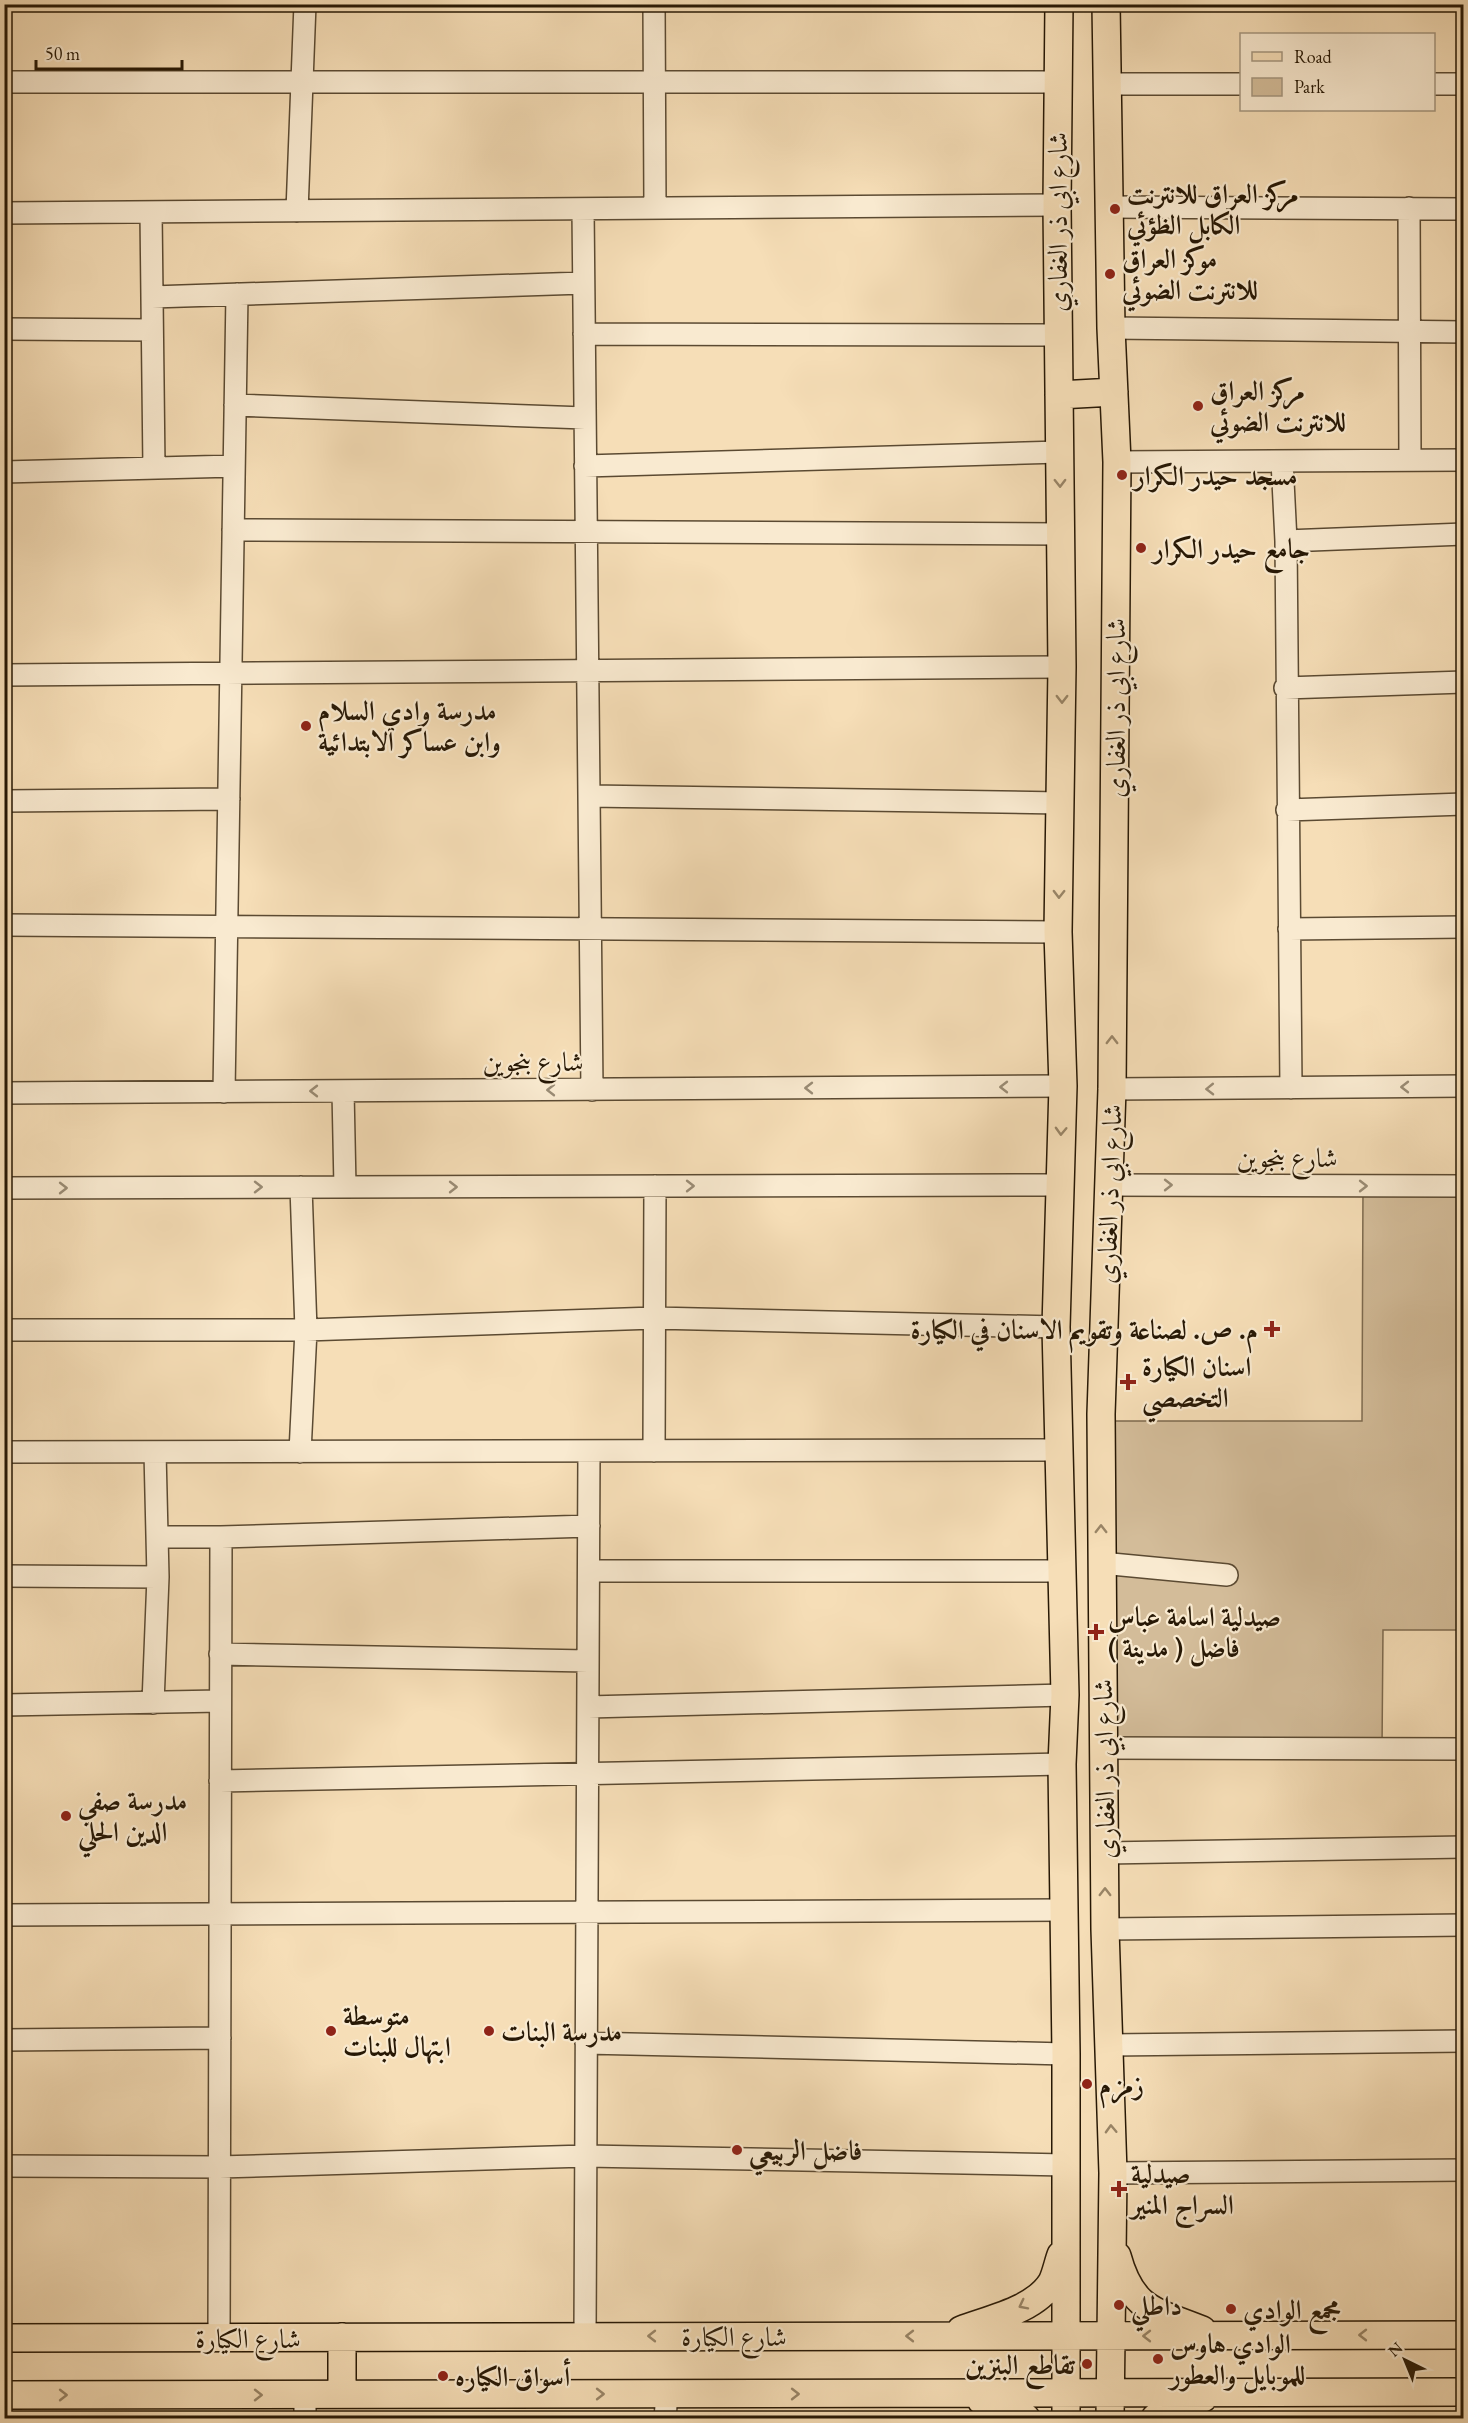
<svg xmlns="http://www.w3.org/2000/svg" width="1468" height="2423" viewBox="0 0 1468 2423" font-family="'EB Garamond',Amiri,serif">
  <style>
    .green { fill: #d3bc99; stroke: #7d6a4f; stroke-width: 1.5 }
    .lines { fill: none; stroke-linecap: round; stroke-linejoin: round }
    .minor-casing { stroke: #5b4a32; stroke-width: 24 }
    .major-casing { stroke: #271805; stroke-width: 30 }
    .minor { stroke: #f9ead0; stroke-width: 21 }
    .major { stroke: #f6deb7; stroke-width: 27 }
    .oneway { stroke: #998567 }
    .oneway2 { stroke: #9a8c75 }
    .poi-dot { fill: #8f2418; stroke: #f9ead0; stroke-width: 2 }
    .labels { text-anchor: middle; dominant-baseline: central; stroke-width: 4.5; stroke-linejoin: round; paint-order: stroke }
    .poi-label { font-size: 27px; font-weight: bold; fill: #271805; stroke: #f9ead0; text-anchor: start }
    .street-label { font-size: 27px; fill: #271805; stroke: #f9ead0 }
  </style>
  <rect width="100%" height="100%" fill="#f6deb7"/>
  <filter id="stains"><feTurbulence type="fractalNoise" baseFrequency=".00333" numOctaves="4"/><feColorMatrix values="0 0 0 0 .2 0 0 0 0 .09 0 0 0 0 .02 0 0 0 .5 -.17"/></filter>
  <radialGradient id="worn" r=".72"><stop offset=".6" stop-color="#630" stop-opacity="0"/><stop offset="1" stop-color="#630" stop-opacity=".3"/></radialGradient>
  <path class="green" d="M1363,1186H1463V1630H1383L1382,1750H1111L1113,1421H1362Z"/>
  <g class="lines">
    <g class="minor-casing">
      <path id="minor" d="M654,4L655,208
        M4,82H1057
        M1106,84H1242
        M1434,84H1464
        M1110,207L1464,209
        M1409,208L1410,460
        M583,209L592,1090
        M297,211L305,4
        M151,212L154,468
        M4,213L1057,205
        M152,297L583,283
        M1111,328L1464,332
        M4,329L152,330
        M584,334L1058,335
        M235,405L585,418
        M1282,461L1286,541L1291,1088
        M1117,462L1464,460
        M585,466L1060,452
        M4,472L234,466
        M233,530L1061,534
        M1286,541L1464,534
        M4,675L1062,667
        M1285,688L1464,682
        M589,796L1061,803
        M4,801L229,799
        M1287,810L1464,804
        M4,925L1058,932
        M1289,929L1464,927
        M1112,1089L1464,1086
        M343,1091L345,1187
        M224,1092L237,294
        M4,1093L1063,1086
        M1110,1185L1464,1186
        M4,1188L1059,1185
        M4,1330H306L654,1318L1056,1327
        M654,1451L655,1186
        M4,1452L1060,1450
        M300,1452L306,1330L301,1187
        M158,1537H221L589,1526
        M1101,1563L1227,1575
        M589,1571H1061
        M4,1576L158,1577
        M220,1654L588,1661
        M153,1703L158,1577L155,1452
        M4,1705L220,1701
        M588,1707L1065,1695
        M1104,1748L1464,1749
        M220,1781L1062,1764
        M1105,1853L1464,1847
        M4,1915L1063,1910
        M1105,1929L1464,1925
        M4,2040L220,2038
        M586,2043L1066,2054
        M1109,2045L1464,2041
        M4,2166L219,2167L586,2156L1066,2165
        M1113,2173L1464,2170
        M585,2336L589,1451
        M219,2338L221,1537
        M305,2418V2395
        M665,2418L667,2394"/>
    </g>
    <g class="major-casing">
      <path id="major" d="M1059,4L1057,205L1062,667L1058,932L1063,1086L1056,1327L1065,1695L1062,1764L1066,2054V2418
        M1106,4L1111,328L1117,462L1112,1089L1101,1414L1105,1929L1113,2173L1110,2418
        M1059,395L1114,392
        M1117,2256C1132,2311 1155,2311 1202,2330
        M961,2330C990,2319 1035,2310 1052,2282C1056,2274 1058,2263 1061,2255
        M4,2338L1464,2335
        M342,2394V2337
        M4,2395L1464,2392
        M981,2400L1000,2406L1026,2418
        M1155,2418L1203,2398"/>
    </g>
    <use href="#minor" class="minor"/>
    <use href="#major" class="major"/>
  </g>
  <defs><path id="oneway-chevron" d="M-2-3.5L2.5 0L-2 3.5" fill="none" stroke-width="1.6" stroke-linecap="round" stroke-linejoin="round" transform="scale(1.5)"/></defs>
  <g class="oneway">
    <use href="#oneway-chevron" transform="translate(1060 483) rotate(89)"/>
    <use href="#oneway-chevron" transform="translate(1062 699) rotate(90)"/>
    <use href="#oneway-chevron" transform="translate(1059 894) rotate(91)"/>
    <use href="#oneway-chevron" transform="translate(1112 1040) rotate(-90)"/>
    <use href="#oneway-chevron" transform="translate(1061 1131) rotate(92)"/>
    <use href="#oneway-chevron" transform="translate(1101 1529) rotate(-90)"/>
    <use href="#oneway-chevron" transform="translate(1105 1892) rotate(-90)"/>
    <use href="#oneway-chevron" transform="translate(1111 2129) rotate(-92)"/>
    <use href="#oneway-chevron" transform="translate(1023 2305) rotate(153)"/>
    <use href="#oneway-chevron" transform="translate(1363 2335) rotate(180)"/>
    <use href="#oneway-chevron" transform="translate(652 2336) rotate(180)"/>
    <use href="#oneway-chevron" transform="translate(910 2336) rotate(180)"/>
    <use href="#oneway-chevron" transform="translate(1147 2336) rotate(180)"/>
    <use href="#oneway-chevron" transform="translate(600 2394)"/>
    <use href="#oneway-chevron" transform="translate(795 2394)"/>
    <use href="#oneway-chevron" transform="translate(63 2395)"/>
    <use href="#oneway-chevron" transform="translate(258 2395)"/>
  </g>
  <g class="oneway2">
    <use href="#oneway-chevron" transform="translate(1004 1087) rotate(180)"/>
    <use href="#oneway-chevron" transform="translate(1405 1087) rotate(180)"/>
    <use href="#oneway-chevron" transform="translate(809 1088) rotate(180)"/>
    <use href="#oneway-chevron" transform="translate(1210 1089) rotate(179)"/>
    <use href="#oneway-chevron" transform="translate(551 1090) rotate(180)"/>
    <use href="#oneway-chevron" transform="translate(314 1091) rotate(180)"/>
    <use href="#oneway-chevron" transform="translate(1168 1185)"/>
    <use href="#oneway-chevron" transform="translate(690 1186)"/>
    <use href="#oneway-chevron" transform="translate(1363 1186)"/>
    <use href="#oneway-chevron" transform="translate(258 1187)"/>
    <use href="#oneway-chevron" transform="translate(453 1187)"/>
    <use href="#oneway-chevron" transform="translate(63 1188)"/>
  </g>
  <g class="poi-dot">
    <circle cx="1115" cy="209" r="6"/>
    <circle cx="1110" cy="274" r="6"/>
    <circle cx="1198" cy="406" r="6"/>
    <circle cx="1122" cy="475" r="6"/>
    <circle cx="1141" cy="548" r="6"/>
    <circle cx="306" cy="726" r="6"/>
    <path d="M1269 1320h6v6h6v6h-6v6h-6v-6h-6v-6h6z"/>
    <path d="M1125 1373h6v6h6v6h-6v6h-6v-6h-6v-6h6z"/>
    <path d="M1093 1623h6v6h6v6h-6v6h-6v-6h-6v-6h6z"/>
    <circle cx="66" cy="1816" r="6"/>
    <circle cx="331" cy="2031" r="6"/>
    <circle cx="489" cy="2031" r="6"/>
    <circle cx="1087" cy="2084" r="6"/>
    <circle cx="737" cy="2150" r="6"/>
    <path d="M1116 2180h6v6h6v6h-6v6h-6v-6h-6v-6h6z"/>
    <circle cx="1119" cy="2305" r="6"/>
    <circle cx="1231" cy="2309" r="6"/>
    <circle cx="1158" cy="2359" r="6"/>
    <circle cx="1087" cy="2364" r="6"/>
    <circle cx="443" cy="2376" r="6"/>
  </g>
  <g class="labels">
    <g class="poi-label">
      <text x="1127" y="193">مركز العراق للانترنت<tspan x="1127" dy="31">الكابل الظؤئي</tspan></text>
      <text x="1122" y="258">موكز العراق<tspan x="1122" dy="31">للانترنت الضوئي</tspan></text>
      <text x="1210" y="390">مركز العراق<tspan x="1210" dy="31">للانترنت الضوئي</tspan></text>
      <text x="1134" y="475">مسجد حيدر الكرار</text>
      <text x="1153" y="548">جامع حيدر الكرار</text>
      <text x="318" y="710">مدرسة وادي السلام<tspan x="318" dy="31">وابن عساكر الابتدائية</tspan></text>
      <text x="1258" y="1329" text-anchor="end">م. ص. لصناعة وتقويم الاسنان في الكيارة</text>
      <text x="1142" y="1366">اسنان الكيارة<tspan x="1142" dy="31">التخصصي</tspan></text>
      <text x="1108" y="1616">صيدلية اسامة عباس<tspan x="1108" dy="31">فاضل ( مدينة )</tspan></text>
      <text x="78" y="1800">مدرسة صفي<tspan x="78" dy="31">الدين الحلي</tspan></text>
      <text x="343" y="2015">متوسطة<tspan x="343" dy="31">ابتهال للبنات</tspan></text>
      <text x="501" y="2031">مدرسة البنات</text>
      <text x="1099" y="2084">زمزم</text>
      <text x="749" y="2150">فاضل الربيعي</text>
      <text x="1131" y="2173">صيدلية<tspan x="1131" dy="31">السراج المنير</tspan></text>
      <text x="1131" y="2305">داطلي</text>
      <text x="1243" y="2309">مجمع الوادي</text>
      <text x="1170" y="2343">الوادي هاوس<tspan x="1170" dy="31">للموبايل والعطور</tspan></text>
      <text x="1075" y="2364" text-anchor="end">تقاطع البنزين</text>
      <text x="455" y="2376">أسواق الكياره</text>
    </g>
    <g class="street-label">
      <text transform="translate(1057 222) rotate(-90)">شارع ابي ذر الغفاري</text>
      <text transform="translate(1115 708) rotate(-90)">شارع ابي ذر الغفاري</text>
      <text x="533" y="1061">شارع بنجوين</text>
      <text x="1287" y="1157">شارع بنجوين</text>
      <text transform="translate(1109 1194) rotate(-88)">شارع ابي ذر الغفاري</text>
      <text transform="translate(1104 1769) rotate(-91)">شارع ابي ذر الغفاري</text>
      <text x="734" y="2336">شارع الكيارة</text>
      <text x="248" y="2338">شارع الكيارة</text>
    </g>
  </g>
  <rect width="1468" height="2423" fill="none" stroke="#f6deb7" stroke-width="24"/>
  <rect x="6" y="6" width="1456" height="2411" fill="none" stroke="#271805" stroke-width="3"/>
  <rect x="12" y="12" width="1444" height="2399" fill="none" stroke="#271805" stroke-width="1.5"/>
  <rect x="1240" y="33" width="195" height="78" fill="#f9ead0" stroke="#a5967f" stroke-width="1.5"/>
  <rect x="1252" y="52" width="30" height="9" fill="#f6deb7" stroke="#a5967f" stroke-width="1.5"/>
  <text x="1294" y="63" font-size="18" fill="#271805">Road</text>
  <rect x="1252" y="78" width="30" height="18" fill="#d3bc99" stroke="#a5967f" stroke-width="1.5"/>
  <text x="1294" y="93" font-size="18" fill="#271805">Park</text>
  <g transform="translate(1405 2360) rotate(317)" stroke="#f9ead0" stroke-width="4.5" paint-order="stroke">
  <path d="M0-4.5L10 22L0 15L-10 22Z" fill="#271805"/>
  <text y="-9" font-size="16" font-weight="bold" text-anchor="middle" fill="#271805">N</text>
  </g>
  <path d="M36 60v9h146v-9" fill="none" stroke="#271805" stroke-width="3"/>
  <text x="45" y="60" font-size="18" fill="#271805" stroke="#f9ead0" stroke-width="4.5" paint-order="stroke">50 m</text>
  <rect width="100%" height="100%" filter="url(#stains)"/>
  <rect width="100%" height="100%" fill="url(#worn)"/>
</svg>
